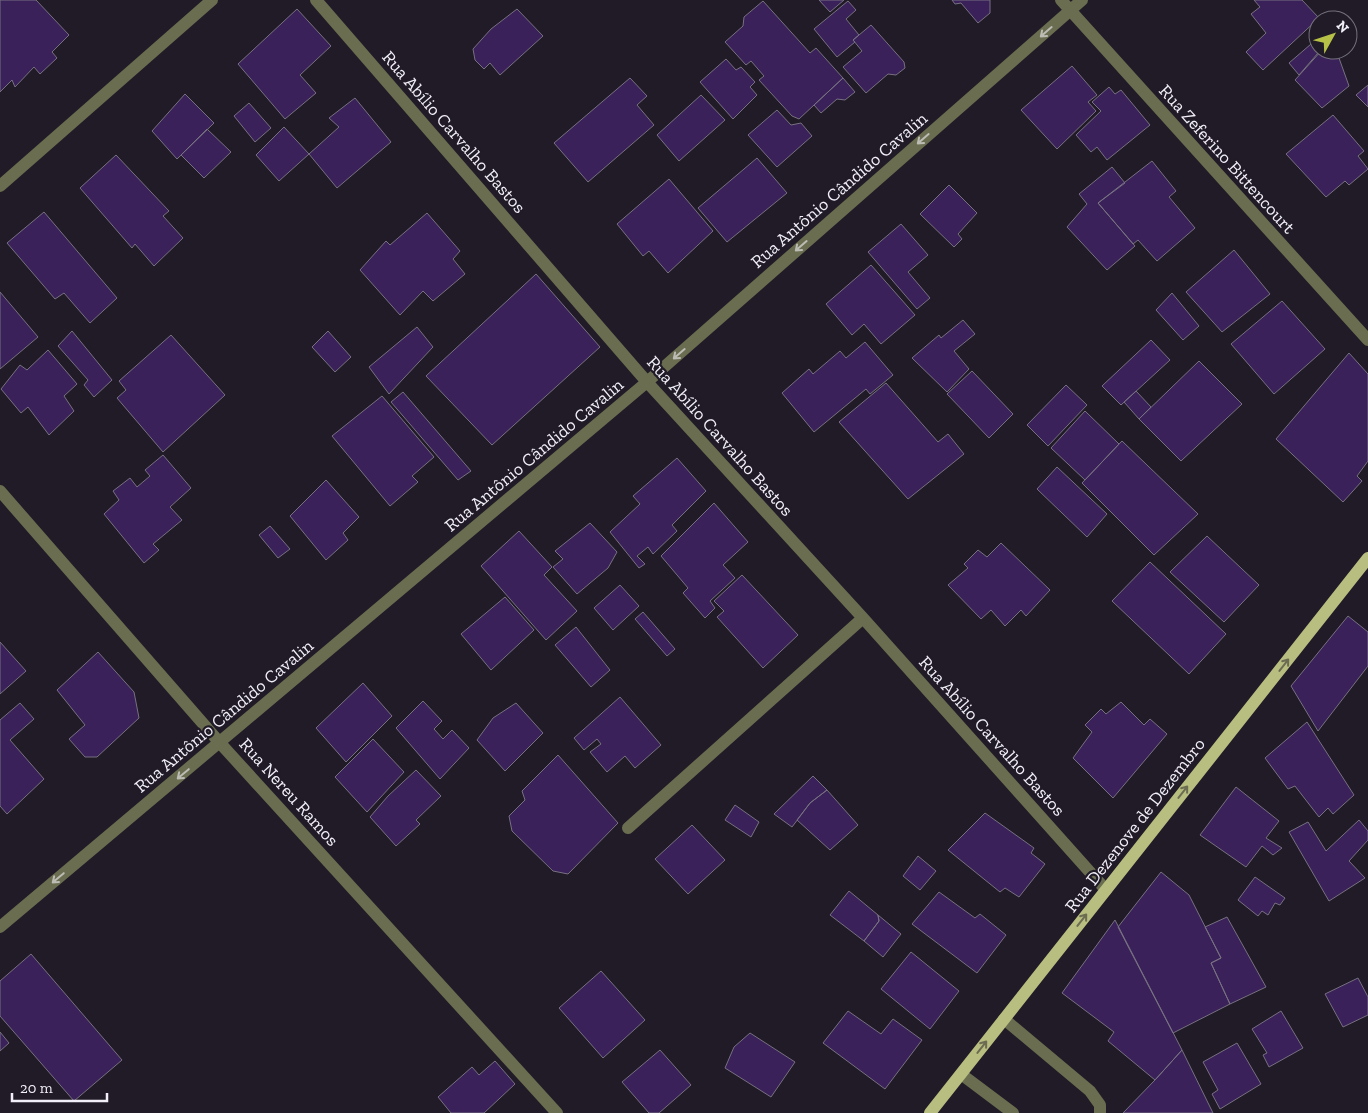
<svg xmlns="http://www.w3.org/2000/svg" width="1368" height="1113" viewBox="0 0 1368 1113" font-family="'Zilla Slab',serif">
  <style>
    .building { fill: #3b215a; stroke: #767180 }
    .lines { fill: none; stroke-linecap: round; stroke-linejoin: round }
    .minor { stroke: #6a6d4f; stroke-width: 12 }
    .major { stroke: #b7be7f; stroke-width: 12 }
    .oneway { stroke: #bcbbb4 }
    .oneway2 { stroke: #6c6c53 }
    .labels { text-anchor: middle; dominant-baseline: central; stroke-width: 4.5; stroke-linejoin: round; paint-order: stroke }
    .street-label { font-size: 18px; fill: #f2eff8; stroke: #201b27 }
  </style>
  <rect width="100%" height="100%" fill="#201b27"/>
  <path class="building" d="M0,0H36L69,35L52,52L57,58L40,74L34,67L15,87L12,80L0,92Z
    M819,0H844L830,12Z
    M952,0H990V13L978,23L961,3L955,4Z
    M1254,0H1302L1319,18L1263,70L1246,52L1266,33L1251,14L1260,7Z
    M763,1L810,53L816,48L843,78L799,119L792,116L759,80L764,76L751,61L746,65L725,42L743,26L744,17Z
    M848,1L856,10L846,19L859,35L853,40L855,42L837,57L814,29Z
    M297,9L331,46L300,75L316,93L285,119L238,64Z
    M517,9L543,36L500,75L490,63L484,69L475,60L473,49L491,29Z
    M871,25L904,62L905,68L896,75L888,74L866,93L843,67L862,51L853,40Z
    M1311,44L1318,53L1299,75L1289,63Z
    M1322,50L1339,58L1349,86L1322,108L1295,80Z
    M726,59L736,70L741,67L755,82L750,87L757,95L733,119L700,82Z
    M1072,66L1097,95L1088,102L1096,111L1057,149L1021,110Z
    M630,78L647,96L637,105L654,125L588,182L554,143Z
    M843,78L855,92L845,100L837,99L821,113L814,105Z
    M1368,85V107L1356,95Z
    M1109,87L1115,94L1121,90L1150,125L1107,160L1097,147L1091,152L1076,135L1101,111L1092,102Z
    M185,94L214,123L177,159L152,131Z
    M701,95L725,120L679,161L657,135Z
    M355,98L391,142L337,188L309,154L339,127L329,118Z
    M249,103L271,128L255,142L234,116Z
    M777,110L791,125L801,123L812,136L777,167L748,135Z
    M1333,115L1364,151L1358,156L1368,169L1349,185L1345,181L1326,197L1286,154Z
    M284,127L309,154L279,181L256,155Z
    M207,129L231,152L204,178L181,155Z
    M116,155L169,211L163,216L183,238L154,266L135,244L132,248L80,188Z
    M757,158L787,193L727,242L698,208Z
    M1152,161L1176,191L1169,197L1195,228L1157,261L1138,240L1133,244L1098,203Z
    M1112,167L1125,183L1098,203L1135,246L1107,270L1067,227L1087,204L1079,194Z
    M669,179L713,231L668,273L649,251L643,256L617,224Z
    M949,185L977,213L958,234L962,239L954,247L920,214Z
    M44,212L117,298L90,323L64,293L55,299L7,243Z
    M427,213L460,251L453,259L465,274L433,301L423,291L400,315L360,270L386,241L390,245Z
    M901,224L928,255L908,272L930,298L917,309L868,252Z
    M1234,250L1270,294L1222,332L1186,292Z
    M871,265L915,315L881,344L864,324L852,335L826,304Z
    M536,274L600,347L492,445L426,376Z
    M0,292L38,337L0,369Z
    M1172,293L1199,326L1183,340L1156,310Z
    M1282,301L1325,349L1274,394L1231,344Z
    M963,320L975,334L954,351L969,369L947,392L912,358L939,335L941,338Z
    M417,327L433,347L389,394L369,367Z
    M72,331L112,380L94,397L84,385L88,380L58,346Z
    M328,331L351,357L335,372L312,347Z
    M171,335L225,395L163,452L117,398L126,390L119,381Z
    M1151,340L1170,360L1121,405L1102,386Z
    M865,342L893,375L870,394L866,389L814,432L782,393L809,369L813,374L840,351L846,358Z
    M48,350L77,384L64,396L74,411L49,435L28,407L21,413L1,389L20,365L27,370Z
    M1349,353L1368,374V461L1357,476L1362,481L1343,502L1276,439Z
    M1199,361L1242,404L1181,461L1139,419Z
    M972,371L1013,414L989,438L947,394Z
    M886,383L938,442L948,434L964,454L908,499L839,422Z
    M1066,385L1087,405L1048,446L1027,425Z
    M1136,391L1151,407L1139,419L1124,402Z
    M403,392L471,471L458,480L391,402Z
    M382,396L434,457L412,476L418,482L390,506L332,436Z
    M1085,411L1119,444L1085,480L1051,448Z
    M1122,441L1198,514L1154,555L1082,483Z
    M163,455L191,488L170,507L182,520L153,544L159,550L144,563L104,514L119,500L113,491L130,478L137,487L150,476L145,470Z
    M677,458L706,491L672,525L677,531L653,554L648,547L637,556L645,564L639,568L610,532L640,504L633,496Z
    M1057,467L1107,514L1087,537L1037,489Z
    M326,480L359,517L343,533L348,540L326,560L290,516Z
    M714,503L748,542L723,565L735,578L710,601L715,608L705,618L683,593L688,588L661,556Z
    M590,523L617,552L608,568L577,594L553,567L563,559L555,551Z
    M270,526L290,549L278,558L259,535Z
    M519,531L552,567L544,575L577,611L546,640L481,566Z
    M1207,536L1259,585L1224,622L1170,572Z
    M1001,543L1050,590L1026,616L1021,610L1005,626L991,610L981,619L948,585L968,568L964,564L978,550L987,557Z
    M1150,562L1226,634L1189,674L1112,601Z
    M742,575L798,635L763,668L717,617L724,611L714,601Z
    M620,585L639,606L613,630L594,608Z
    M505,597L534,630L491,670L461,634Z
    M643,612L675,649L667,656L635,619Z
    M1348,616L1368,632V666L1318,731L1291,686Z
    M576,627L610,670L591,687L555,645Z
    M0,642L26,671L0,694Z
    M98,652L134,692L139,718L97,757H85L69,739L85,725L57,690Z
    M363,683L392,716L346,762L316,728Z
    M620,697L661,745L635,768L625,756L607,772L590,752L601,744L597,739L584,750L574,738Z
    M423,701L442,721L434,729L443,739L452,730L469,748L440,779L396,728Z
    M1121,702L1144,725L1150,719L1167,734L1113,798L1073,758L1092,732L1085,725L1101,709L1106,714Z
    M20,703L34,719L10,740L44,779L7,814L0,806V720Z
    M516,703L543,733L505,771L477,740L493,718Z
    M1307,722L1354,795L1333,814L1328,808L1319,817L1295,786L1288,789L1265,758Z
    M373,739L404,772L367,812L335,777Z
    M558,755L618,823L568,874L553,871L512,831L509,816L525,800L522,791Z
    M416,770L441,796L416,820L420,824L396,846L370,817L388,796Z
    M813,776L827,790L810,803L792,827L774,814Z
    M1236,787L1279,821L1266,838L1282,848L1273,855L1262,846L1246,867L1200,835Z
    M827,790L858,825L830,850L797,820L810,803Z
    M735,805L759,822L751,837L725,820Z
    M985,813L1034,848L1031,853L1045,864L1019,897L1005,888L1000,892L948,850Z
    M1359,820L1368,831V840L1349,861L1365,878L1329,901L1289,832L1308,822L1326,851Z
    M692,825L725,860L688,894L655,859Z
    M918,856L936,871L920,890L903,876Z
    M1161,872L1189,895L1221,958L1211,963L1230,1004L1173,1033L1118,927Z
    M1255,877L1285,898L1280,905L1275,903L1268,915L1262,911L1258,916L1238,900Z
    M849,891L878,915L879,921L864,941L830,915Z
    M939,892L975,918L980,914L1006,935L977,973L912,924Z
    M878,915L901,934L883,957L864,941L879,921Z
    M1227,917L1266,987L1230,1004L1211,963L1221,958L1205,927Z
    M1115,920L1182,1050L1155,1080L1108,1041L1114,1032L1062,993Z
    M911,952L959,991L930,1029L881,989Z
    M31,954L122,1060L74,1101L0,1016V981Z
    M601,971L645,1020L603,1058L559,1008Z
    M1358,978L1368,997V1015L1343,1027L1325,994Z
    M848,1011L881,1034L893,1019L922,1040L885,1089L823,1043Z
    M1281,1011L1303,1048L1269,1067L1263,1055L1267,1053L1252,1029Z
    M0,1032L9,1043L0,1051Z
    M750,1033L795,1062L771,1097L725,1068L734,1047Z
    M1237,1043L1261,1084L1220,1109L1212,1094L1218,1090L1203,1062Z
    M660,1050L691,1085L659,1113H649L622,1082Z
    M1182,1050L1213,1113H1123L1155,1080Z
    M495,1061L515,1084L484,1113H451L438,1097L472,1067L479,1075Z"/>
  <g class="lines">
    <path class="minor" d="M316,0L647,382L863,618L1106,890
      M1061,0L1368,340
      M0,186L212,0
      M0,491L220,743L557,1113
      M628,828L863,618
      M0,927L647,382L1082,0
      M1004,1019L1090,1091L1100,1105V1113
      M961,1074L1013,1113"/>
    <path class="major" d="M930,1113L1368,558"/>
  </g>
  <defs><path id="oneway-shaft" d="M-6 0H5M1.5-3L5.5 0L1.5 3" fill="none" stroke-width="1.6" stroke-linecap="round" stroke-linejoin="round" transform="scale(1.25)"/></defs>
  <g class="oneway">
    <use href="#oneway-shaft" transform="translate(1046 32) rotate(139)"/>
    <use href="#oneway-shaft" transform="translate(923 139) rotate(139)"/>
    <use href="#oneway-shaft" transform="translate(801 246) rotate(139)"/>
    <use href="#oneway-shaft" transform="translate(679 354) rotate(139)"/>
    <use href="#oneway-shaft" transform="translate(183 774) rotate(140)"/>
    <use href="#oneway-shaft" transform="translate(58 878) rotate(140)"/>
  </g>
  <g class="oneway2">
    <use href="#oneway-shaft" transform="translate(1284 665) rotate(-52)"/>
    <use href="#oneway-shaft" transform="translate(1183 792) rotate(-52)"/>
    <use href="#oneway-shaft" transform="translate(1082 920) rotate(-52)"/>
    <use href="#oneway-shaft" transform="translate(982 1047) rotate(-52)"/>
  </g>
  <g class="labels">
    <g class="street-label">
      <text transform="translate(454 132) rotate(49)">Rua Abílio Carvalho Bastos</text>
      <text transform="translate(1227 159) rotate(48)">Rua Zeferino Bittencourt</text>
      <text transform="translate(839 190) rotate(-41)">Rua Antônio Cândido Cavalin</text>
      <text transform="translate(720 436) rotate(48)">Rua Abílio Carvalho Bastos</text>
      <text transform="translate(534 455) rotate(-40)">Rua Antônio Cândido Cavalin</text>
      <text transform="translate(224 716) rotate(-40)">Rua Antônio Cândido Cavalin</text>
      <text transform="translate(992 736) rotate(48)">Rua Abílio Carvalho Bastos</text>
      <text transform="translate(289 792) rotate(48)">Rua Nereu Ramos</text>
      <text transform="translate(1135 825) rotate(-52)">Rua Dezenove de Dezembro</text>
    </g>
  </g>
  <g transform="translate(1333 35) rotate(50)"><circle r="24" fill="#201b27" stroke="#74707b"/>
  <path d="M0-4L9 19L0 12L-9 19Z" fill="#b7c148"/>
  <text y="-8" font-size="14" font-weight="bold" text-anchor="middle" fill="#f2eff8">N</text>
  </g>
  <path d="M12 1093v8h95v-8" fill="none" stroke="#f2eff8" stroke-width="2.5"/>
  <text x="20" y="1093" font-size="15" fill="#f2eff8" stroke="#201b27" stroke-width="4" paint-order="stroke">20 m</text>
</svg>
